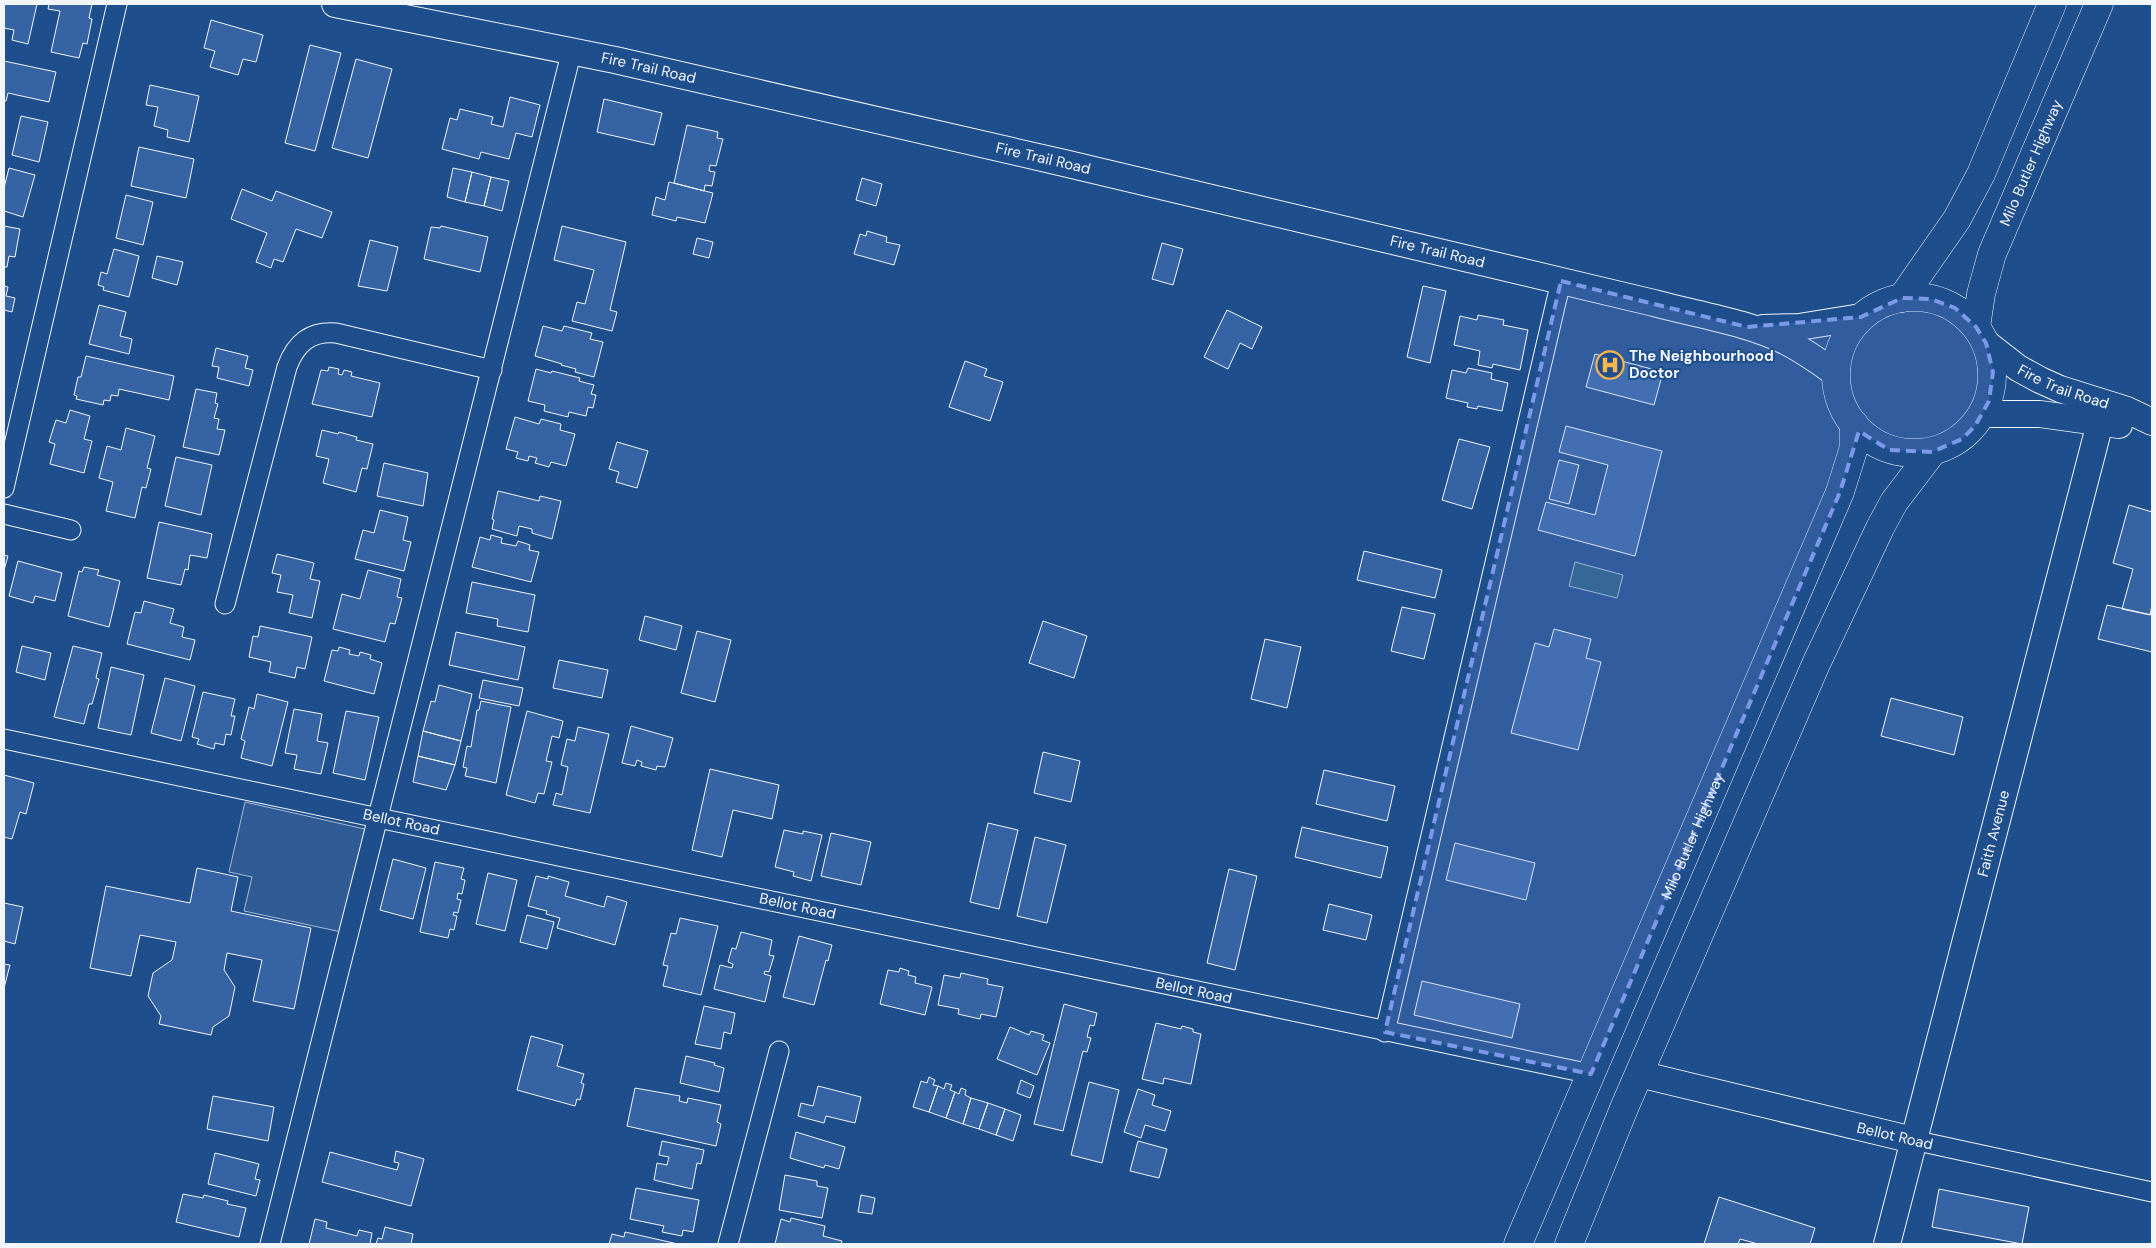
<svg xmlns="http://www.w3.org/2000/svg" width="2156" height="1248" viewBox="0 0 2156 1248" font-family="'DM Sans',sans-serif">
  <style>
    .grass { fill: #245a82; stroke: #a8bbd7 }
    .parking { fill: #305b95; stroke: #a8bbd7 }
    .building { fill: #3563a3; stroke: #f2f6ff }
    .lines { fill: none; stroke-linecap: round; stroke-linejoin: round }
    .street-casing { stroke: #f2f6ff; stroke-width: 21 }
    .secondary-casing { stroke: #f2f6ff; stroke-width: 28 }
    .primary-casing { stroke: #f2f6ff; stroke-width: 29 }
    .street { stroke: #1f4e8c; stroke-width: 19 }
    .secondary { stroke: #1f4e8c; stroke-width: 26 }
    .primary { stroke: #1f4e8c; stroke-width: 28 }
    .marked { fill: #7d9aea; fill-opacity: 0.2; stroke: #7d9aea; stroke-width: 4; stroke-dasharray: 10 6; stroke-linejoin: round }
    .labels { text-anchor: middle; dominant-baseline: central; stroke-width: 4; stroke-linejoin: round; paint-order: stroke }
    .street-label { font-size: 15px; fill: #f2f6ff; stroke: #1f4e8c }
    .poi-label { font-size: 15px; font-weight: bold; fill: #f2f6ff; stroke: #1f4e8c; text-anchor: start }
  </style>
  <rect width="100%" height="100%" fill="#1f4e8c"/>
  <path class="grass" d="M1575,562L1623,575L1617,598L1569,586Z"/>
  <path class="parking" d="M245,802L369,830L346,933L244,911L252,877L229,872Z"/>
  <path class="building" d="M4,4H37L28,44L12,40L14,30L4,28Z
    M49,4H92L89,18L92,19L87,44L83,43L79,58L51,52L60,11L48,9Z
    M211,20L263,35L256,62L243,59L238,75L210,67L215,51L204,48Z
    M310,45L341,53L315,151L285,143Z
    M356,59L392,69L368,158L332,148Z
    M4,61L56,72L49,102L8,93L6,101H4Z
    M150,85L199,96L189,142L167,137L168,130L154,126L158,107L146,105Z
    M510,97L540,105L532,137L516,133L509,159L481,152L479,159L442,149L450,118L457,120L460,109L493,117L491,124L503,127Z
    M604,99L662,113L654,145L597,132Z
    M21,116L48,122L39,162L12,155Z
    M687,125L718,132L717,138L723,139L716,166L710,165L709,171L715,172L712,186L705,185L704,191L674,183Z
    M139,147L194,159L186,198L131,186Z
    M9,168L35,175L23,217L4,211V188Z
    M453,168L472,172L465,202L447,197Z
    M472,172L491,177L484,206L465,202Z
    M491,177L509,181L502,211L484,206Z
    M862,178L882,184L876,206L856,200Z
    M669,182L713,193L705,223L677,217L676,221L652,215L656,197L665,200Z
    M242,189L272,201L276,191L332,212L322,238L296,229L283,262L274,259L271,268L256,262L267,233L231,219Z
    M126,195L153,202L143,245L116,238Z
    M4,226L20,229L15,257L9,256L7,267H4Z
    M441,226L488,237L480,272L424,259L431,227L440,228Z
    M562,226L626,242L610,310L617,312L612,331L572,321L577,302L585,304L594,270L554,260Z
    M867,231L887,237L886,242L900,245L894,265L854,254L860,234L866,236Z
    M697,238L713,242L709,258L693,254Z
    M370,240L398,247L387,291L358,286Z
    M1162,243L1183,249L1173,285L1152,279Z
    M114,249L139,256L129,297L103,290L104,287L98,285L101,272L107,274Z
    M157,256L183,262L177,285L152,278Z
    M4,286L8,287L6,296L15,298L12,312L4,310Z
    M1423,286L1446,291L1430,363L1407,357Z
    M99,305L126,312L120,336L132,339L129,354L89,344Z
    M1227,310L1262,327L1252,349L1240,343L1228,369L1204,357Z
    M1478,315L1504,320L1503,325L1528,330L1520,370L1493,364L1492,368L1478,365L1480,351L1454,345L1460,316L1477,320Z
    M543,326L562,331L564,326L592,333L590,339L603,342L594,377L575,372L576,369L561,365L562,364L535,356Z
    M216,348L248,356L245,368L253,370L249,386L217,378L219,367L212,366Z
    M1595,354L1663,372L1654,405L1586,387Z
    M86,356L174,376L169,400L119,389L118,396L111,395L110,401L104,400L103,405L76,399L77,396L74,395L78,377H81Z
    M965,361L987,369L984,376L1003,382L990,421L949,407Z
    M329,367L339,369L338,374L342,375L344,370L352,372L351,376L380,383L372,417L312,404L321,370L328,371Z
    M1468,368L1492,373L1491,379L1508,383L1502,411L1478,406L1477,409L1467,407L1468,403L1446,398L1452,370L1466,373Z
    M536,369L551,373L552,371L580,378L579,381L594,385L591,394L596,395L593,408L588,407L586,416L569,412L568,417L544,411L545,405L528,401Z
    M196,389L217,393L215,403L218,404L214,418L219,419L217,429L225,430L219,455L183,447Z
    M70,410L90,416L84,439L92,441L84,473L50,464L55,444L49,442L56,420L66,423Z
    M515,417L539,424L541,419L561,424L560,430L575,434L566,466L551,462L549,467L535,463L537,458L529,456L528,461L516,458L518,452L506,449Z
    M1566,426L1662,451L1635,556L1538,530L1546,502L1595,515L1608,465L1559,452Z
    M126,428L155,436L147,468L151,469L146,488L142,487L135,518L106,511L113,482L99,478L107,446L121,450Z
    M322,430L338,434L339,432L357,437L356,440L373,444L367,469L362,468L356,492L323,483L329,459L316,456Z
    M1459,439L1490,447L1472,509L1442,500Z
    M617,442L648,451L637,488L616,482L619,472L609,469Z
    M176,457L212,465L201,515L165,506Z
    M1559,460L1579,465L1569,504L1549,499Z
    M384,463L428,473L423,506L377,496Z
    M498,491L539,501L540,496L561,501L552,539L532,533V529L519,526L517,536L492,529L494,520L492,519Z
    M2129,505L2152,512V605L2150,615L2122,609L2133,569L2113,563Z
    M380,510L408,517L403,540L411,542L404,571L355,559L363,530L374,533Z
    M159,522L212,534L207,558L190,555L188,570L185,569L181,585L147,578Z
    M491,535L502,538L501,543L516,546L518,541L530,545L529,550L539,552L531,582L472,567L480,537L490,540Z
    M1364,551L1442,570L1435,598L1357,580Z
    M277,554L314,563L310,579L320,581L312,618L289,613L293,595L277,592L281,575L272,573Z
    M4,555L8,556L4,570Z
    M18,561L62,573L55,601L35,596L33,603L9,596Z
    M84,567L99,570L97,575L120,581L109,627L68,616L79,571L82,572Z
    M368,570L401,579L397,597L402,598L395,624L390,623L385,642L333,629L342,594L360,599Z
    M472,582L535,595L528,632L497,626L498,619L466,613Z
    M144,601L174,609L170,623L184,627L182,637L195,640L190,660L127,644L135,612L141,613Z
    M2107,605L2152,615V652L2098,639Z
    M1402,607L1435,614L1424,659L1391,651Z
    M645,616L682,626L676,650L639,640Z
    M1043,621L1087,636L1074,678L1029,663Z
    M260,626L312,637L305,669L297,667L295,678L269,672L271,662L249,657L253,636L258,637Z
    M1554,629L1591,639L1586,658L1601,662L1578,750L1511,733L1535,643L1549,647Z
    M697,631L731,640L715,702L681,693Z
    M456,632L525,647L518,680L449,665Z
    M1265,639L1301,647L1287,708L1251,699Z
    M22,646L51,653L45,680L16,672Z
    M73,646L102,653L96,678L99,679L92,704H89L84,724L54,717Z
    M339,647L350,650L349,654L359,656L360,652L371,655L370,659L382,663L374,694L324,681L332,650L338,651Z
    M559,660L608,670L602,698L553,688Z
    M111,667L144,675L131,735L98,728Z
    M165,678L195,686L181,741L151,733Z
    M483,680L523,688L519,706L479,698Z
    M439,685L472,694L461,741L423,731L431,701L435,702Z
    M203,692L235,699L231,716H235L231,735L226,734L224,745L215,743L214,749L197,744L199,739L192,737Z
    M257,694L288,702L272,766L241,758L245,741L241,739L249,707L254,709Z
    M1891,698L1963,717L1954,755L1881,736Z
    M481,701L511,707L496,783L465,776L467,768L463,767L467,746L471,747L477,710H479Z
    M294,709L322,714L317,741L328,743L321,774L294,769L297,755L285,753Z
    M346,711L379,717L365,780L333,773Z
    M527,711L563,721L559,738L552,736L546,761L552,762L544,794L538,793L535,803L506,795Z
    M631,726L673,738L665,767L657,766L656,770L641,766L642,762L637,760L635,766L622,763Z
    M578,727L609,734L590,813L553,805L556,793L562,795L568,767L561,765L567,739L575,741Z
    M423,731L461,741L455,765L418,756Z
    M1043,752L1080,761L1071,802L1034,793Z
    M418,756L455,765L446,790L413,782Z
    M710,769L779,785L772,819L733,810L722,857L692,850Z
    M1324,770L1395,786L1387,821L1316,804Z
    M4,775L34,783L26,814L20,812L12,839L4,837Z
    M988,823L1018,830L999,909L970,902Z
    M1302,827L1388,847L1381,878L1295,857Z
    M784,830L803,834V831L822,835L811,881L793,876L794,872L775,867Z
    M831,833L871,842L861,885L821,876Z
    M1035,837L1066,845L1047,923L1017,916Z
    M1455,843L1535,863L1526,900L1446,880Z
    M393,859L426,868L413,919L380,910Z
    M435,862L464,868L461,879L465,880L462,894L458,893L457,899L461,900L458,913L454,912L453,915L457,916L454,930L450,929L448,938L420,932Z
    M197,868L238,877L231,911L311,928L294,1009L253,1001L262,960L227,953L224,970L235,987L229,1016L213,1027L211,1035L159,1024L161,1016L148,996L153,973L172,960L176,942L140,935L131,976L90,968L106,886L190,903Z
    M1229,869L1257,876L1235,970L1207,963Z
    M488,873L517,880L505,931L476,924Z
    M536,876L548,879V876L569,882L565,896L604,907L607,896L627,902L615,945L557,928L560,918L546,914L547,911L528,906Z
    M4,903L23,907L15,944L4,941Z
    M1329,904L1372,915L1366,940L1323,930Z
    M527,915L554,922L547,949L520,942Z
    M680,918L718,926L701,995L663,986L668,966L663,965L671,933L676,934Z
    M741,932L772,940L769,955L774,956L769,972L765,971L764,974L771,976L765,1002L714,989L720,965L732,968L733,964L728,962L732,948L736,949Z
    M799,936L832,945L828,961L826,960L814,1005L783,997Z
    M4,964L10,965L4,988Z
    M900,968L909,971L908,975L916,977L915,983L932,987L925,1015L880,1004L888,970L899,972Z
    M961,973L988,979L987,984L1003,987L996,1017L981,1014L980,1019L958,1014L959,1009L938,1005L944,975L960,978Z
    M1422,981L1520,1004L1512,1038L1414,1015Z
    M1064,1004L1097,1013L1094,1026L1090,1025L1087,1037L1091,1038L1087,1052L1083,1051L1063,1131L1034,1124Z
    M704,1006L735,1013L731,1034L724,1032L721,1049L695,1044Z
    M1156,1023L1181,1029L1182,1026L1193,1029V1032L1201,1034L1191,1084L1164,1078L1163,1084L1142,1079Z
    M1010,1027L1029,1035L1031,1031L1044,1035L1042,1040L1050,1043L1037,1075L997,1059Z
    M531,1036L563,1045L557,1066L584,1074L581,1083L584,1084L580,1100L577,1099L575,1106L517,1090Z
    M686,1056L715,1063L714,1065L724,1068L719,1092L680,1083Z
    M929,1077L935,1080L933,1085L938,1086L929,1112L913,1107L921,1081L927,1083Z
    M1021,1080L1034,1086L1030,1098L1017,1093Z
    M1089,1082L1119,1090L1102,1163L1071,1155Z
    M946,1083L952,1085L950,1090L955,1092L946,1118L929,1112L938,1086L944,1089Z
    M818,1086L861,1097L855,1123L826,1116L824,1123L798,1116L801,1103L813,1106Z
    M635,1088L680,1096L679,1101L687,1103L688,1098L721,1105L717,1122L721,1124L716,1146L627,1126Z
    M961,1088L966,1090L965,1095L971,1098L963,1124L946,1118L955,1092L959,1094Z
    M1138,1089L1155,1095L1152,1105L1171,1111L1165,1131L1145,1125L1141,1138L1124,1132Z
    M213,1096L274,1107L268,1141L207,1129Z
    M971,1098L988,1103L979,1129L963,1124Z
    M988,1103L1005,1109L996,1135L979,1129Z
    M1005,1109L1021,1115L1013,1141L996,1135Z
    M796,1132L845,1147L839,1169L825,1165L824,1168L790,1158Z
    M662,1141L704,1150L701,1164L697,1163L692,1189L654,1180L657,1163L667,1165L669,1157L659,1155Z
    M1138,1141L1167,1149L1159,1178L1130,1171Z
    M396,1151L424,1159L411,1206L322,1182L330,1152L397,1170L399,1163L394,1162Z
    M215,1153L259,1164L255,1179L260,1180L256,1196L208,1184Z
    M785,1175L817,1181V1186L828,1188L822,1218L779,1210Z
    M636,1188L699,1200L693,1232L683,1230L682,1236L662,1232L664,1226L630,1219Z
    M1939,1189L2029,1207L2022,1244L1932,1227Z
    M183,1194L203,1198L204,1195L228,1201L227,1204L246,1208L239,1237L176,1222Z
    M861,1195L875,1198L872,1214L858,1212Z
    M1719,1197L1815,1228L1810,1244H1758L1740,1239L1738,1244H1704Z
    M791,1218L825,1226L823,1236L842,1241L841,1244H775L781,1219L790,1222Z
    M315,1219L327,1222L326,1228L357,1236L359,1230L372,1233L370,1244H309Z
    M385,1227L413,1234L411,1244H376L378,1238L382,1239Z
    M625,1232L678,1244H609L612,1234L624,1237Z"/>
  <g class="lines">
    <g class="street-casing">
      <g id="street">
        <path d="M4,488L117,4"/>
        <path d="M4,514L71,530"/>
        <path d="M225,604L287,367C296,343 310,331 336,333L492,370"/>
        <path id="s1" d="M4,739C534,848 1062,964 1591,1074"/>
        <path d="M1385,1032L1561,281"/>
        <path d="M1913,1140L2152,1192"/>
        <path d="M270,1244L572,50"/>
        <path d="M728,1244L779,1051"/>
      </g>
    </g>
    <g class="secondary-casing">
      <g id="secondary">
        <path id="s2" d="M335,4L615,60L1064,163L1654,303C1698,315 1747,322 1787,342C1804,351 1820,362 1835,373"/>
        <path d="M1763,328L1799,327L1861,317"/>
        <path id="s3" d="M1986,343L2018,368L2040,380L2060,389L2127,410L2152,422"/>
        <path d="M1983,414H2040L2119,425"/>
        <path d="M1639,1074L1913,1140"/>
        <path id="s4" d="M1887,1244L2100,423"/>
      </g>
    </g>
    <g class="primary-casing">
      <g id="primary">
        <circle cx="1914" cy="375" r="78"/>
        <path d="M1902,298L1957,219L1981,174L2052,4"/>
        <path id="s5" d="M1976,327L1981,294L1992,254L2099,4"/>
        <path id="s6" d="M1518,1244L1840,492L1854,447V424"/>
        <path d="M1569,1244L1625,1106L1816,664L1880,528L1894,502L1932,452"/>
      </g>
    </g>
    <use href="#street" class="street"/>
    <use href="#secondary" class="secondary"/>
    <use href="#primary" class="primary"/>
  </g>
  <path class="marked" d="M1561,281L1747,327L1861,317L1902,298L1931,299L1955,308L1976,327L1986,343L1993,372L1989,401L1975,426L1962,439L1932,452L1889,450L1859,431L1840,492L1591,1074L1385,1032Z"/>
  <defs>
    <g id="hospital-ring" transform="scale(1.4375)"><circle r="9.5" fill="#1f4e8c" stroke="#ffb74d" stroke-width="1.5"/><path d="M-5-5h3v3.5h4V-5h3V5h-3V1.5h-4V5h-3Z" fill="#ffb74d"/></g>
  </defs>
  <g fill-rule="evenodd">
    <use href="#hospital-ring" x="1610" y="365"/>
  </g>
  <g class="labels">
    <g class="street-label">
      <text stroke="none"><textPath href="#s2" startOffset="320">Fire Trail Road</textPath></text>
      <text stroke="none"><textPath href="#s2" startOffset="725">Fire Trail Road</textPath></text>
      <text stroke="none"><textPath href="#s5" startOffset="174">Milo Butler Highway</textPath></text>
      <text stroke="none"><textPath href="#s2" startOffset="1130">Fire Trail Road</textPath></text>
      <text stroke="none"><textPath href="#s3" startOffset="90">Fire Trail Road</textPath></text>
      <text stroke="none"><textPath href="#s1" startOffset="406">Bellot Road</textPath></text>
      <text stroke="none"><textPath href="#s4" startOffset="424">Faith Avenue</textPath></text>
      <text stroke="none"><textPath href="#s6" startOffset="444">Milo Butler Highway</textPath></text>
      <text stroke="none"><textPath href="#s1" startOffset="811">Bellot Road</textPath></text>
      <text stroke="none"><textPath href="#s1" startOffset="1216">Bellot Road</textPath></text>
      <text transform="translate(1895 1136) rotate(13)">Bellot Road</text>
    </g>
    <g class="poi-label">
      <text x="1629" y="356">The Neighbourhood<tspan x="1629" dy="17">Doctor</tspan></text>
    </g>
  </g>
  <rect width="2156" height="1248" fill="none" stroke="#f2f6ff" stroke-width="10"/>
</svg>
